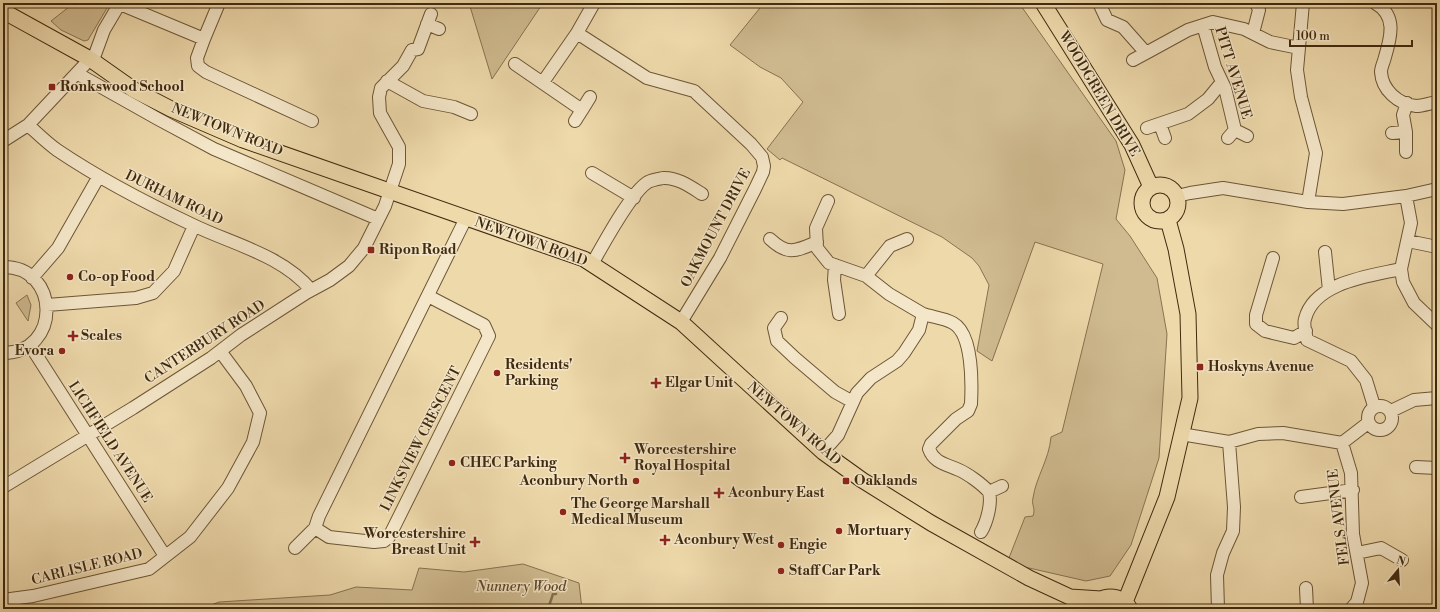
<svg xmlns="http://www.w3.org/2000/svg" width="1440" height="612" viewBox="0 0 1440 612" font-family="'Libre Bodoni',serif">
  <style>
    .green { fill: #d0bb90; stroke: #887250 }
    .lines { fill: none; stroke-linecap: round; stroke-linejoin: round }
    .stream { stroke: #85704d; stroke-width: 2.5 }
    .minor-casing { stroke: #6c5636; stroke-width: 14 }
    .major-casing { stroke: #402a0f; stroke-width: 17 }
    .minor { stroke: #f4e6c8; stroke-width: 12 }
    .major { stroke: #eed9ab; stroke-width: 15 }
    .poi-dot { fill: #8f2418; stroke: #f4e6c8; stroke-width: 1.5 }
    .labels { text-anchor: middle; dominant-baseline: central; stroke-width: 3; stroke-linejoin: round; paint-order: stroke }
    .street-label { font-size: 14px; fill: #402a0f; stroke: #f4e6c8 }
    .poi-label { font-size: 14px; font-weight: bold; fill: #402a0f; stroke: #f4e6c8; text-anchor: start }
    .park-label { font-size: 14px; font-style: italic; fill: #5d4729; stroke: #f4e6c8 }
  </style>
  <rect width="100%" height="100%" fill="#eed9ab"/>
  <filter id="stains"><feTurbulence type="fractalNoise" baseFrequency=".005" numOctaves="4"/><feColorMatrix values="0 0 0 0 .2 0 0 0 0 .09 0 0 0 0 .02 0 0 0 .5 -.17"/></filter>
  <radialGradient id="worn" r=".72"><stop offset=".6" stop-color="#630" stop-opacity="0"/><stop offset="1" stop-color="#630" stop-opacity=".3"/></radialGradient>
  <path class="green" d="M74,3H110L88,40L84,41L61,30L51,21Z
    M469,3H543L492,79Z
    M764,3H1019L1116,141L1125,170L1116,219L1130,236L1157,278L1167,334L1159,458L1131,545L1110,576L1086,581L1007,563L1025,517L1033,516C1036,508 1031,505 1033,498C1036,477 1049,460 1051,437L1062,432L1103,264L1035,242L992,361L977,351L989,285L979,266L972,258L942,237L782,158L780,160L767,149L803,102L781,78L760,67L730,45Z
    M27,295L31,305L28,321L16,303Z
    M523,564L579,583L582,609H201L219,602L330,595L356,587L412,590L419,568L464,572Z"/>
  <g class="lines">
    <path class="stream" d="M548,609L553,594H556"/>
    <g class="minor-casing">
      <path id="minor" d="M1099,3L1107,20L1123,27L1146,53L1188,30L1213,22L1244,29L1270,42L1299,48
        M1303,3L1297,70L1301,97L1316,153L1308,202
        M1375,3C1397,15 1391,37 1385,57C1384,62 1381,67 1381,72C1382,90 1398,104 1416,106C1422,106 1431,103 1437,102
        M120,4L204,39L219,3
        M427,24L439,29
        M1203,25L1215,67L1225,88L1235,130
        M577,33L647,78L694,91L751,144L762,157L764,166L763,172L755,189L720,258L681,322
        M1253,33L1259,10L1256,3
        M204,39L197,58L198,66L206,72L312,121
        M93,60L104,30L120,3
        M1133,60L1146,53
        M515,64L582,110L575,121
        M78,74L158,119L214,149L378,219
        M387,81L423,101L454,107L471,114
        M543,82L577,33L594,3
        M582,110L590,97
        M1160,124L1165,138
        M28,125C37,133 47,143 57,150C100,179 146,203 193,225C232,244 282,255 311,290
        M1147,128L1188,114L1208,99L1222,82
        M1392,133L1406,132
        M1228,138L1235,130L1247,136
        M3,141L28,125L90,59
        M1406,152V132L1403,115L1407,103
        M592,173L634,198
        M1177,196L1190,193L1223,188L1308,202L1343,204L1406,196L1437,189
        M1406,196L1411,223L1401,269L1403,282L1414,303L1437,325
        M770,239C788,256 796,251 817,242
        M1408,241L1437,247
        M1325,252L1329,290
        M1273,258L1256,315V324L1265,331L1294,338L1306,331
        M592,264C603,245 631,192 648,182C652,180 658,179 663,178C677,177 691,187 702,194
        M835,265L834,280L839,314
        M3,267C60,266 62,353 3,353
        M866,276L890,246L907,239
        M32,278L58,248L99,176
        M428,296L484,325L489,336L389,537L384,541L374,542L329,537L315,528L319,516L466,218
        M47,305L136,298L153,293L174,271L194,226
        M923,314C932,317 944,318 953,323C973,334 972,384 971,404L968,411L956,419L931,444L929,449C934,463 946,464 959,470C968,474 982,484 989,492C992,503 987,522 981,532
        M781,318L774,328L777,341L795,358L835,392L853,402
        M30,345L165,556
        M1368 418a12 12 0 1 1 24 0a12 12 0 1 1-24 0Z
        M1374,406L1366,380L1351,361L1307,340C1306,334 1303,325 1305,319C1314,282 1370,276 1401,269
        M1391,411L1414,400L1437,398
        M1181,434L1229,442L1258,434L1283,433L1342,443L1368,423
        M1342,443L1351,473L1353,534L1362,583L1357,602L1351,609
        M823,452L838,435L857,393L871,378L897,361L904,353L919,330L923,314L889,294L866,276L829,263L817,248L816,228L828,201
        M1416,467L1437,468
        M3,487L133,408L211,358L241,335L306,293L330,280L349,266L364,248L385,206L399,164V147L380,113L379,97L381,88L403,66L412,50L418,49L431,14
        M989,492L1002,486
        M1301,497L1353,490
        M295,548L315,528
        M1357,553L1381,548L1402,560
        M1306,588L1307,609
        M3,600L33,596L149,569L190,537L228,488L253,442L260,413L246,386L220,351
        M1218,609L1217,575L1223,553L1233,531L1234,507L1229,442"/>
    </g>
    <g class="major-casing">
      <path id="major" d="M1043,3L1132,145L1151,187
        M3,11L90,59L134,90L171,109L243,140L584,259L681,322L823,452L862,480L931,523L1029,578L1070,597L1101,599
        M1142 203a18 18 0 1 1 36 0a18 18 0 1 1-36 0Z
        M1125,602L1167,497L1190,398L1188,314L1176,249L1168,220
        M1091,609C1099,593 1122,593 1130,609"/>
    </g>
    <use href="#minor" class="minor"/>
    <use href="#major" class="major"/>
  </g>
  <g class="poi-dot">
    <rect x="48" y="83" width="8" height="8" rx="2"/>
    <rect x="367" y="246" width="8" height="8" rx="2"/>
    <circle cx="70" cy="277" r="4"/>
    <path d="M71 330h4v4h4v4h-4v4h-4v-4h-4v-4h4z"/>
    <circle cx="62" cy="351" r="4"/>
    <rect x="1196" y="363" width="8" height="8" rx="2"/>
    <circle cx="497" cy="373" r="4"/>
    <path d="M654 377h4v4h4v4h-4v4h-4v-4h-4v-4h4z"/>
    <path d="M623 452h4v4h4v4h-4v4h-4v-4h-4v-4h4z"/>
    <circle cx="452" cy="463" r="4"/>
    <circle cx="636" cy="481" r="4"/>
    <rect x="842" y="477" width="8" height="8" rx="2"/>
    <path d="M717 487h4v4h4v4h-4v4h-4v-4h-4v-4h4z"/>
    <circle cx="563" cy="512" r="4"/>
    <circle cx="839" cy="531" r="4"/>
    <path d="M663 534h4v4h4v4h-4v4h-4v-4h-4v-4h4z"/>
    <path d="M473 536h4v4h4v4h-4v4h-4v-4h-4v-4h4z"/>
    <circle cx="781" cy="545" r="4"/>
    <circle cx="781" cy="571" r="4"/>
  </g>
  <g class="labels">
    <g class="street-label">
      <text transform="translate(1233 73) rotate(73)">PITT AVENUE</text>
      <text transform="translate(1099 94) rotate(59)">WOODGREEN DRIVE</text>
      <text transform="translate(227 130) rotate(22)">NEWTOWN ROAD</text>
      <text transform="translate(174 198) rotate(26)">DURHAM ROAD</text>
      <text transform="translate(716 228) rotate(-62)">OAKMOUNT DRIVE</text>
      <text transform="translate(531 242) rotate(20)">NEWTOWN ROAD</text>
      <text transform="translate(205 342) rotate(-33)">CANTERBURY ROAD</text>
      <text transform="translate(794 424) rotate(41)">NEWTOWN ROAD</text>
      <text transform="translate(421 439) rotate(-63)">LINKSVIEW CRESCENT</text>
      <text transform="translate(110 442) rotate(57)">LICHFIELD AVENUE</text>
      <text transform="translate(1339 517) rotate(-97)">FELS AVENUE</text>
      <text transform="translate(87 567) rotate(-14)">CARLISLE ROAD</text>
    </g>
    <g class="poi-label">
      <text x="60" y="87">Ronkswood School</text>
      <text x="379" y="250">Ripon Road</text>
      <text x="78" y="277">Co-op Food</text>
      <text x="81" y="336">Scales</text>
      <text x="54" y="351" text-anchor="end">Evora</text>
      <text x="505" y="365">Residents'<tspan x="505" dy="16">Parking</tspan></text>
      <text x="1208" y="367">Hoskyns Avenue</text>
      <text x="665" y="383">Elgar Unit</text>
      <text x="634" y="450">Worcestershire<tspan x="634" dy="16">Royal Hospital</tspan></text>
      <text x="460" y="463">CHEC Parking</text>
      <text x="628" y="481" text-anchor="end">Aconbury North</text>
      <text x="854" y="481">Oaklands</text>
      <text x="728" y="493">Aconbury East</text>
      <text x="571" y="504">The George Marshall<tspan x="571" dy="16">Medical Museum</tspan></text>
      <text x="847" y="531">Mortuary</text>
      <text x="466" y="534" text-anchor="end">Worcestershire<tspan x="466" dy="16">Breast Unit</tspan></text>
      <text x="674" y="540">Aconbury West</text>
      <text x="789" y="545">Engie</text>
      <text x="789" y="571">Staff Car Park</text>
    </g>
    <g class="park-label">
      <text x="521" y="587">Nunnery Wood</text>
    </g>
  </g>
  <rect width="1440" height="612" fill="none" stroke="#eed9ab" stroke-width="16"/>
  <rect x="4" y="4" width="1432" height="604" fill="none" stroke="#402a0f" stroke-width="2"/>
  <rect x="8" y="8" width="1424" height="596" fill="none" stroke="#402a0f"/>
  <g transform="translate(1398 570) rotate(18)" stroke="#f4e6c8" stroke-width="3" paint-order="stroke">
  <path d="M0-3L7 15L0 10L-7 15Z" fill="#402a0f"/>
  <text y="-6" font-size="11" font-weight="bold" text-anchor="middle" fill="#402a0f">N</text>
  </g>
  <path d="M1290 40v6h122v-6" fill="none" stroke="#402a0f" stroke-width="2"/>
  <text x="1296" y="40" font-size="12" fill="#402a0f" stroke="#f4e6c8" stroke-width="3" paint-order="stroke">100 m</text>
  <rect width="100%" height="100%" filter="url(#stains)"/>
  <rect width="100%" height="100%" fill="url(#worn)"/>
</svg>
